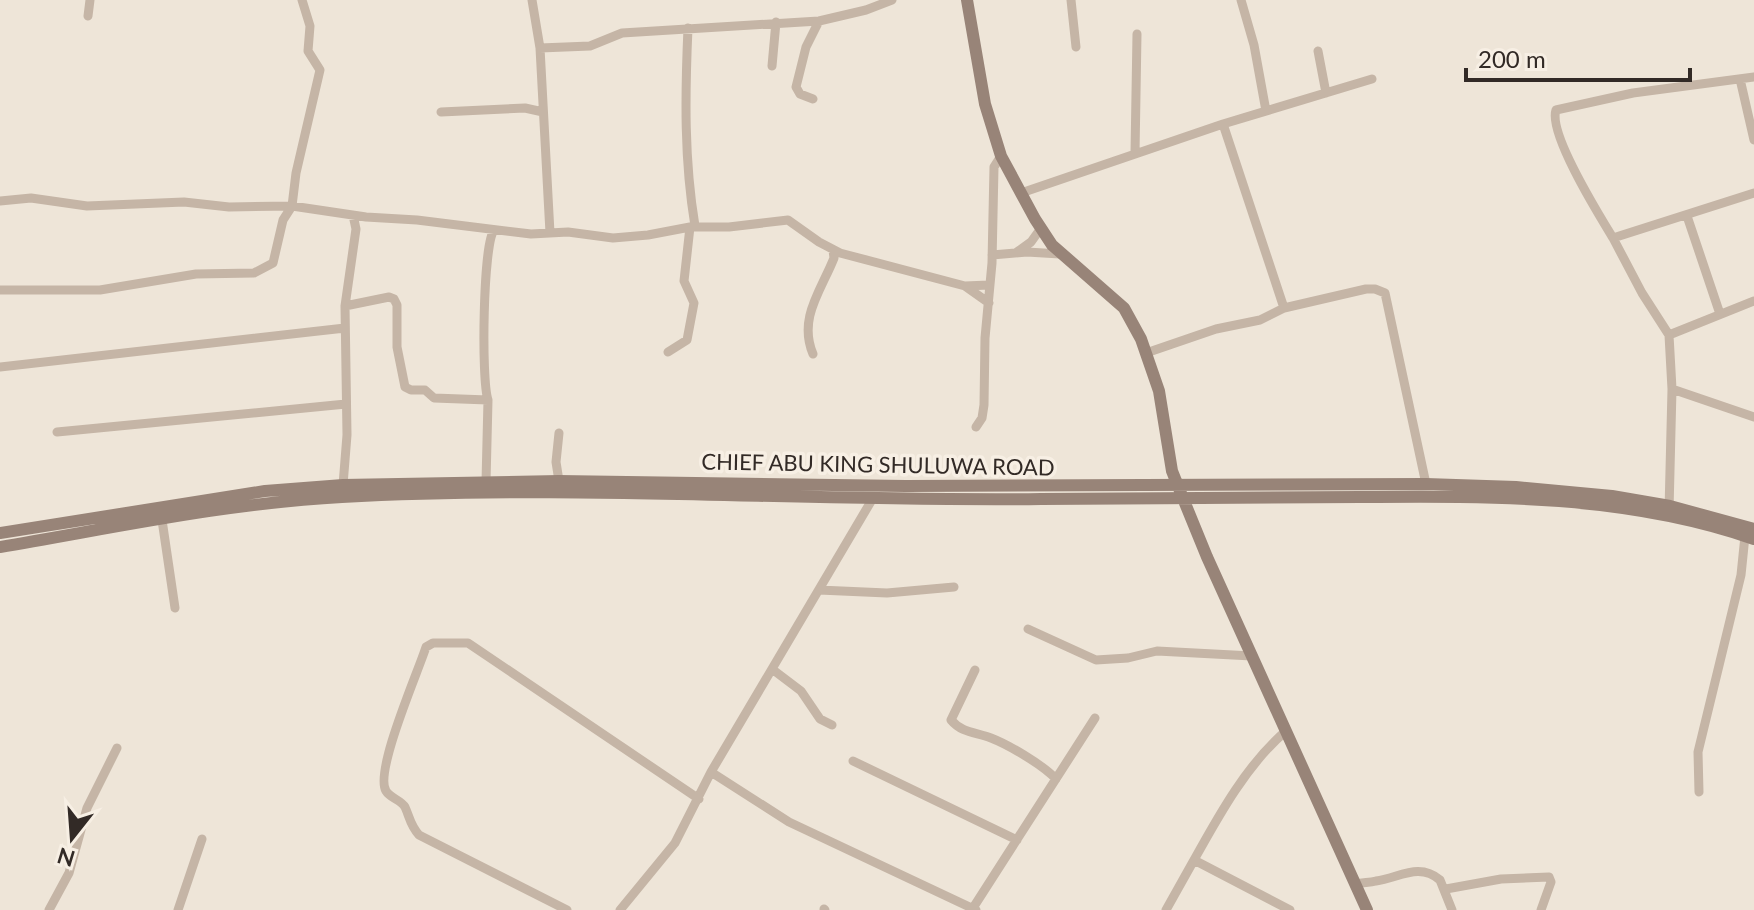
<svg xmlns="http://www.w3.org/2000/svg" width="1754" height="910" viewBox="0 0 1754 910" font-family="Lato,sans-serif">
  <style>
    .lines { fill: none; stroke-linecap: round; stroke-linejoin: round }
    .street { stroke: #c5b5a6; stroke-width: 9 }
    .secondary { stroke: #988478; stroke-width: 12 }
    .labels { text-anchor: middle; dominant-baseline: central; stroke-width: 7; stroke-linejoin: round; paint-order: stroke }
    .street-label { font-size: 22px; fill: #322a26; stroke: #f7efe4 }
  </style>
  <rect width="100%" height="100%" fill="#eee5d8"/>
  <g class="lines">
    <path class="street" d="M532,0L540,48L550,233
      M1071,0L1076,47
      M1241,0L1254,45L1266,111
      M88,16L90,0
      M688,28C685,95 684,160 695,226
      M540,48L590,46L622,33L819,21L866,10L892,0
      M1318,51L1326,93
      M772,66L776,22
      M1740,79L1754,140
      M813,99L800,94L796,87L806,47L819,21
      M441,112L525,108L543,112
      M1223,124L1284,308
      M1135,153L1137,34
      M1021,193L1223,124L1372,79
      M0,201L31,198L87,206L184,202L229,207L292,206L366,217L417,220L531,234L568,232L613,238L648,235L690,227H729L788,220L819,242L840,253L965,286L989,285
      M1687,216L1720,314
      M1613,238C1599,215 1548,133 1556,110L1633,93L1754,77
      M1017,252L1031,242L1041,228
      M992,255L1027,252L1060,254
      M965,286L989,303
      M0,290H100L196,274L254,273L273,263L283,220L292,206L296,173L320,70L308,51L310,26L302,0
      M345,306L389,297L394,299L397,305V347L405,387L411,390H425L434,398L488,400
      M1669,335L1642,293L1613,238L1754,193
      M668,352L687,340L694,303L684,281L690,227
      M1146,353L1216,329L1260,320L1284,308L1366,289H1375L1385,293L1426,484
      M813,354C798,318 821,291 834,258L833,250
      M0,367L345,328
      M1672,389L1754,417
      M976,427L982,418L984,405L985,338L992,263L994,167L1001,156
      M57,432L346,404
      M559,481L556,462L559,433
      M486,482L488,400C481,379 483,245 494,230
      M343,485L347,435L345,306L356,229L353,215
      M1669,511L1672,389L1669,335L1754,301
      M162,520L175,608
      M819,590L887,593L954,587
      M1028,629L1096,660L1128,658L1157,651L1252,656
      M772,669L801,691L820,719L832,725
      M975,670L951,720C962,733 975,732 991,738C1009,745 1043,765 1056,779
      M853,761L1017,840
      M711,772L789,822L976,910
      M1699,792L1698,752L1741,575L1745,536
      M1194,860C1219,815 1247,764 1286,731
      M1356,884C1363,882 1369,883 1376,881C1399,878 1419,862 1440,880L1452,910
      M1446,889L1501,879L1549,877L1551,882L1541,910
      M973,908L1095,718
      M824,909L825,910
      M49,910L69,873L87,808L117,748
      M178,910L202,839
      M567,910L419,835C410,825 410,818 405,807C401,800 390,798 386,791C374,772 418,672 426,647L433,643H468L699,799
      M620,910L675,843L711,772L873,498
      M1166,910L1194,860L1290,910"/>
    <path class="secondary" d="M967,0L985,104L1001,156L1035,219L1052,245L1124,308L1141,339L1159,391L1172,471L1178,486L1207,557L1367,910
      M0,533L265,491L343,485L559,481L906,486L1426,484L1516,487L1612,496L1670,506L1754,529
      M0,547C113,528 227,503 342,497C574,484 808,502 1041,499C1147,498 1254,498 1360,497C1492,496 1628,495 1754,539"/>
  </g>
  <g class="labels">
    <g class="street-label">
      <text transform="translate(878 464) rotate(1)">CHIEF ABU KING SHULUWA ROAD</text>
    </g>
  </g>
  <g transform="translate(72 838) rotate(197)" stroke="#f7efe4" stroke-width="6" paint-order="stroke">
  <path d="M0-6L14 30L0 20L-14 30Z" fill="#322a26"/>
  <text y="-12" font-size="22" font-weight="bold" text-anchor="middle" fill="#322a26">N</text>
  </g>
  <path d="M1466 68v12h224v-12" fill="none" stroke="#322a26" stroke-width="4"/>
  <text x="1478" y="68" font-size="24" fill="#322a26" stroke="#f7efe4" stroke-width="6" paint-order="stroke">200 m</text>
</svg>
